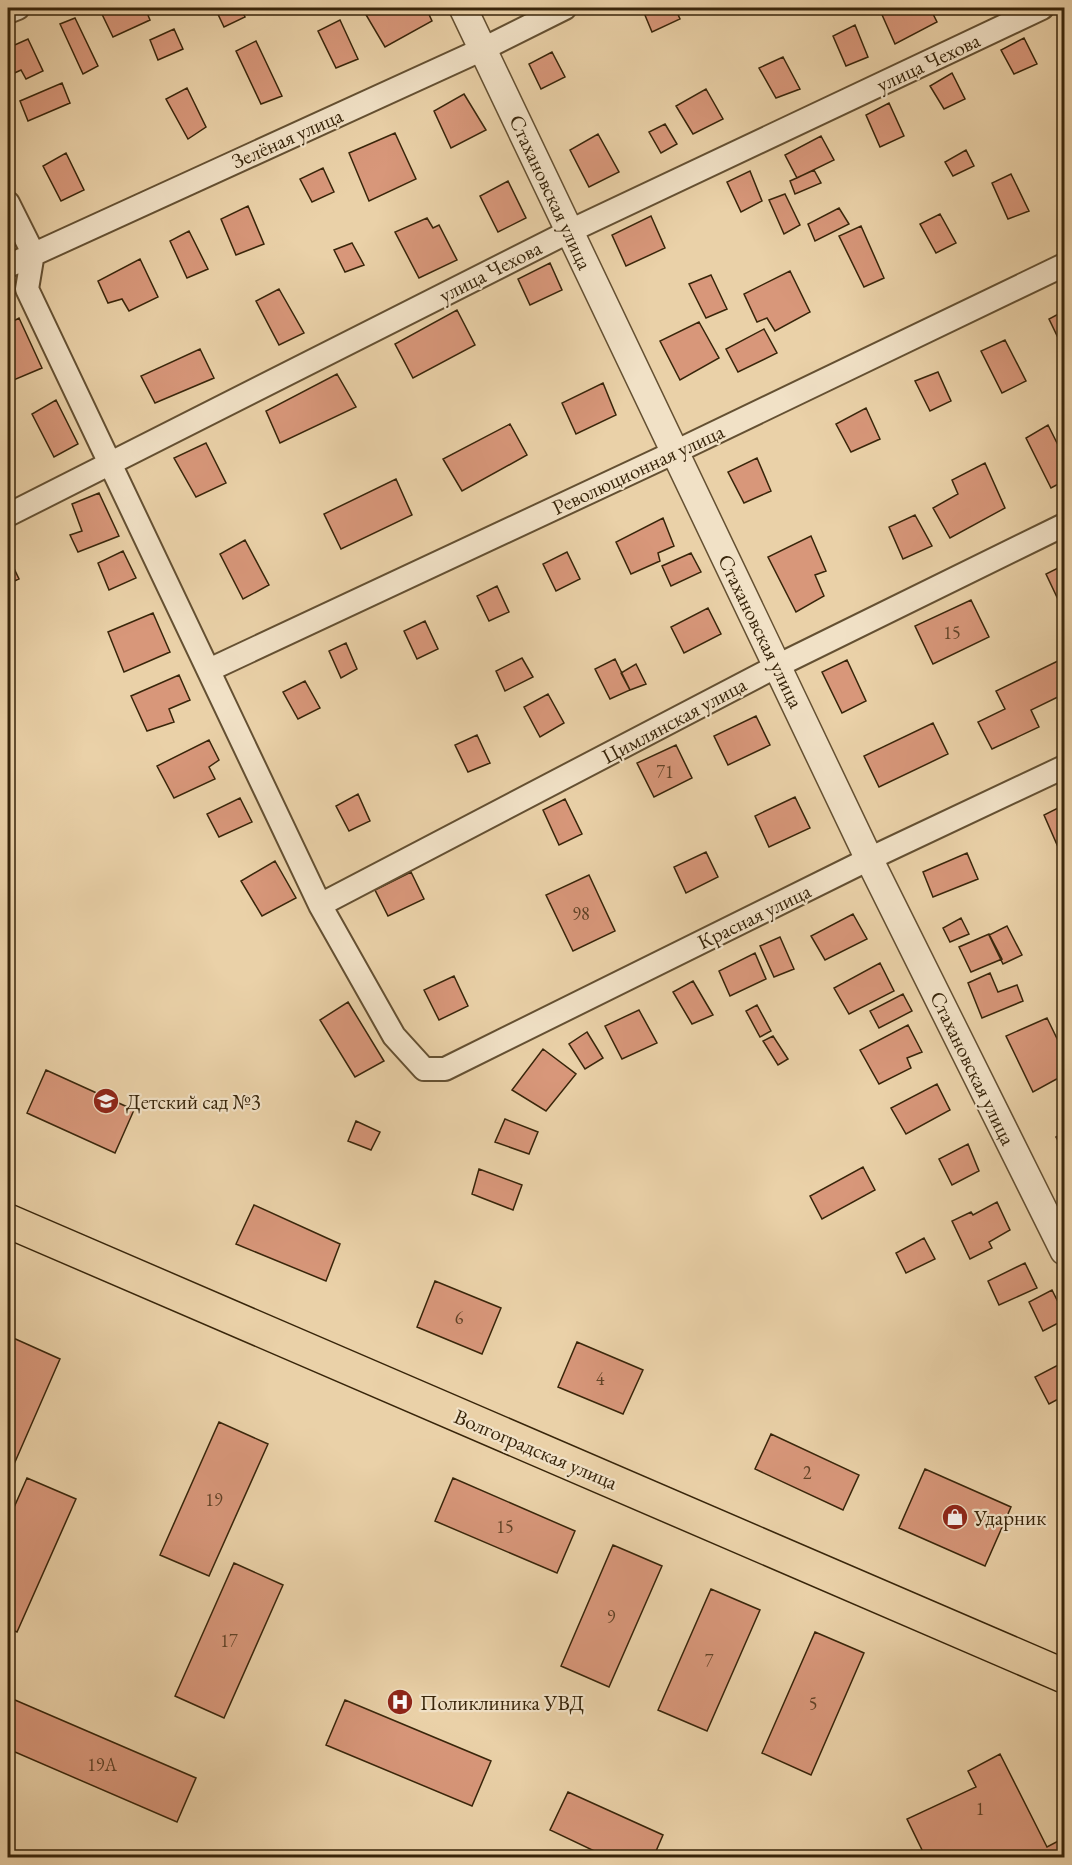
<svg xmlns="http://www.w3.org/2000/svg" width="1072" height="1865" viewBox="0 0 1072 1865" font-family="'EB Garamond',serif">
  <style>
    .building { fill: #d8977a; stroke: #38250a; stroke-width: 1.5 }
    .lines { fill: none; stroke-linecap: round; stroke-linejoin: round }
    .minor-casing { stroke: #645032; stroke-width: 26 }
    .tertiary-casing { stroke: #645032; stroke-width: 30 }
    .primary-casing { stroke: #38250a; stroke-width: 36 }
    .minor { stroke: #f1e1c6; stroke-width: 22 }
    .tertiary { stroke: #f1e1c6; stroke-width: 27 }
    .primary { stroke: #ead1a8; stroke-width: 33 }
    .labels { text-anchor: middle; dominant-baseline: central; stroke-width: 4.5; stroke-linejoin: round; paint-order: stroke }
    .number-label { font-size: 18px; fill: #604226 }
    .street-label { font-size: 21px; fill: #38250a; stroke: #f1e1c6 }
    .poi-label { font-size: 21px; fill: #38250a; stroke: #f1e1c6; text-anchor: start }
  </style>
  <rect width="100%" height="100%" fill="#ead1a8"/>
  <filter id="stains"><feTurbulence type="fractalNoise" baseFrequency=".00333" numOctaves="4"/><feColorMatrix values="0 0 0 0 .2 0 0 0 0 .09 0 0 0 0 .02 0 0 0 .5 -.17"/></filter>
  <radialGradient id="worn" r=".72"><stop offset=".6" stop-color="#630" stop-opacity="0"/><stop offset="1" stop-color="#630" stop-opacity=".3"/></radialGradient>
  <path class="building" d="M99,8H145L150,20L113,37Z
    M215,8H240L245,17L224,27Z
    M362,8H426L432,21L385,47Z
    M642,8H675L680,19L652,32Z
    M879,8H930L937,22L895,44Z
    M75,18L98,66L83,74L60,24Z
    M340,20L358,59L336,68L318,31Z
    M855,25L868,57L846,66L833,36Z
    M174,29L183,49L158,60L150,40Z
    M1024,38L1037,64L1014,74L1001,50Z
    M28,39L43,71L26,79L21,70L8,76V48Z
    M256,41L282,96L261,104L236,51Z
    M552,52L565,77L541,89L529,64Z
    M783,57L800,89L776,98L759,68Z
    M952,73L965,99L944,109L930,86Z
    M62,83L70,103L28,121L20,101Z
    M187,88L206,127L188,139L166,99Z
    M706,89L723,119L693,134L676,106Z
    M464,94L486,130L451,148L434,111Z
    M889,103L904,136L880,147L866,115Z
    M665,124L677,144L661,153L649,132Z
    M395,133L416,179L369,201L349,153Z
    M598,134L619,172L589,187L570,150Z
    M821,136L834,160L797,178L785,155Z
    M966,150L974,166L953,176L945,162Z
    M66,153L84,190L61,201L43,166Z
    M323,168L334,192L312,202L300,179Z
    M814,170L821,183L795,194L790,181Z
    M750,171L762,201L741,212L727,182Z
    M1011,174L1029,211L1008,219L992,183Z
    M508,181L526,218L498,232L480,196Z
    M785,194L800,225L784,234L769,200Z
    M248,206L264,244L236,255L221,219Z
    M839,208L849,224L815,241L808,224Z
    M940,214L956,243L936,253L920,224Z
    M651,216L665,248L626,266L612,235Z
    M427,218L433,228L439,225L457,260L419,278L395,232Z
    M861,226L884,278L864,287L839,236Z
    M189,231L208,269L187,278L170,241Z
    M352,243L364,265L345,272L334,250Z
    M140,259L158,297L129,311L122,299L108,303L98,281Z
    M550,263L562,290L530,305L518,279Z
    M790,271L810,312L775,331L767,318L757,322L744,294Z
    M711,275L727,309L706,318L689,284Z
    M279,289L304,333L279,345L256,301Z
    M457,310L475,345L413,378L395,344Z
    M1064,311V342L1061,344L1049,319Z
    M19,318L42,368L9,382L8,324Z
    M699,322L719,358L680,380L660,341Z
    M764,329L777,353L738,372L726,349Z
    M1005,340L1026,381L1002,393L981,351Z
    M200,349L214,378L155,403L141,376Z
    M938,372L951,401L930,411L915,381Z
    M337,374L356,407L280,443L266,411Z
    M603,383L616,415L576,434L562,403Z
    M56,400L78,444L54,457L32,414Z
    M866,408L880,439L851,452L836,424Z
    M510,424L527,455L462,491L443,459Z
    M1048,425L1064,457V481L1051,488L1026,438Z
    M206,443L226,483L196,497L174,458Z
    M757,458L771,491L744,503L728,472Z
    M985,463L1005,508L950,538L933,508L958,494L952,480Z
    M396,479L412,515L341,549L324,514Z
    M99,493L119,536L78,552L70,535L82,531L72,504Z
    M915,515L932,546L903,559L889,527Z
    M663,518L674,546L658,553L660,561L631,574L616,542Z
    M811,536L826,571L815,575L824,596L796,612L768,557Z
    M245,540L269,585L243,599L220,554Z
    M123,551L136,578L109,590L98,563Z
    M567,552L580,579L556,591L543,564Z
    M691,553L701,572L671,586L662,566Z
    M8,556L19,579L8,584Z
    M1064,565V612L1046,574Z
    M497,586L509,612L489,621L477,596Z
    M971,600L989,637L933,664L915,626Z
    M708,608L721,634L684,653L671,627Z
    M153,613L170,652L124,672L108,632Z
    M425,621L438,649L417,659L404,631Z
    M346,643L357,669L341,678L329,651Z
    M522,658L533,677L505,691L496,671Z
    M1064,658V694L1031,710L1039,727L992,749L978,722L1005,709L996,691Z
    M615,659L630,690L610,699L595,669Z
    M847,660L866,701L842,713L822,672Z
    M636,664L646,684L630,690L621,673Z
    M179,675L190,700L169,709L174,722L147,731L131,696Z
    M305,681L320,708L298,719L283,692Z
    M548,694L564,723L540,737L524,707Z
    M756,716L770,745L728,765L714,736Z
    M933,723L948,754L879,787L864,756Z
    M477,735L490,763L468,772L455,745Z
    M209,740L219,760L209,767L215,779L174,798L157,766Z
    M676,745L692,778L654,797L637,763Z
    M358,794L370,821L349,831L336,806Z
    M795,797L810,828L769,847L755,816Z
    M240,798L252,822L219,837L207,814Z
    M565,799L582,834L559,845L543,810Z
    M1064,805V844L1058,847L1044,815Z
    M706,852L718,877L686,893L674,867Z
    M967,853L978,879L933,897L923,872Z
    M275,861L296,898L262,916L241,881Z
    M411,872L424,899L388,916L375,890Z
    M589,875L615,931L573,951L546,895Z
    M853,914L867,939L825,960L811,936Z
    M961,918L969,934L950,942L943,928Z
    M1007,926L1022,955L1003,964L989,935Z
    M989,934L1002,959L971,972L959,947Z
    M780,937L794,969L774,977L760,946Z
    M755,953L766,979L730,996L719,971Z
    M880,963L894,991L849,1014L834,988Z
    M990,973L998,992L1017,985L1023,1001L982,1018L968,983Z
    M454,976L468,1006L439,1020L424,990Z
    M693,981L713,1015L692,1024L673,992Z
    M903,994L912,1011L879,1028L870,1011Z
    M348,1002L384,1061L355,1077L320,1020Z
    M757,1005L771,1031L760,1037L746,1011Z
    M639,1010L657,1043L622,1059L605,1026Z
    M1047,1018L1064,1053V1075L1033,1092L1006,1036Z
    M908,1025L922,1052L907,1058L911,1068L879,1084L860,1050Z
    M587,1032L603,1058L585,1069L569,1044Z
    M773,1036L788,1059L778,1065L763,1041Z
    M543,1049L576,1074L546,1111L512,1090Z
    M46,1070L134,1110L115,1153L27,1113Z
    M937,1084L950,1110L906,1134L891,1108Z
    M505,1119L538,1132L529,1154L495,1142Z
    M356,1121L380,1132L371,1150L348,1141Z
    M1064,1132V1152L1056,1137Z
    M968,1144L979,1171L952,1185L939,1159Z
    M863,1167L875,1190L822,1219L810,1196Z
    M479,1169L522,1185L513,1210L472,1194Z
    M997,1202L1010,1230L989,1242L992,1248L970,1259L952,1221L971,1212L973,1215Z
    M254,1205L340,1244L326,1281L236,1244Z
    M924,1238L935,1259L906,1273L896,1253Z
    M1025,1263L1037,1288L999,1305L988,1281Z
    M435,1281L501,1308L482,1354L417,1327Z
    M1052,1290L1064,1314V1320L1043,1331L1029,1302Z
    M11,1337L60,1359L8,1478V1345Z
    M577,1342L643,1370L623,1414L558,1387Z
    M1064,1362V1396L1049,1404L1035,1377Z
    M219,1422L268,1444L209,1576L160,1555Z
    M771,1434L859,1475L843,1510L755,1469Z
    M925,1469L1011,1507L985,1566L899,1528Z
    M27,1478L76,1499L17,1632L8,1628V1521Z
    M453,1478L575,1531L557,1573L435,1521Z
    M613,1545L662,1566L609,1687L561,1666Z
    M234,1563L283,1585L224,1718L175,1696Z
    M711,1589L760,1610L707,1731L658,1710Z
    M815,1632L864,1653L811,1775L762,1753Z
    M8,1697L196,1778L177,1822L8,1749Z
    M345,1700L491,1761L472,1806L326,1745Z
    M1000,1754L1047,1847L1064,1838V1858H926L907,1819L976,1787L968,1771Z
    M568,1792L663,1835L653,1858H609L550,1830Z"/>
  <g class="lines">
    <g class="minor-casing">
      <path id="minor" d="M8,12L18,8
        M8,203L33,253L27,289L320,905L394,1036L424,1069H445L869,859L1064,767
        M8,266L483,49L565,8
        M8,515L570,231L1042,8
        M209,670L675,452L1064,265
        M320,905L777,666L1064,525"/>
    </g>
    <g class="tertiary-casing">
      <path id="tertiary" d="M463,8L869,859L1064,1251"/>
    </g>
    <g class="primary-casing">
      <path id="primary" d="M8,1221L1064,1676"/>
    </g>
    <use href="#minor" class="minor"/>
    <use href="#tertiary" class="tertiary"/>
    <use href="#primary" class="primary"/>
  </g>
  <defs>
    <g id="school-disc" transform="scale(1.35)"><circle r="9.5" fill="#8f2418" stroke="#f1e1c6"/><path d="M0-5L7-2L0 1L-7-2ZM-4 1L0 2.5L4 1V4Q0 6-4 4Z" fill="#fff"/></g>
    <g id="shop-disc" transform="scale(1.35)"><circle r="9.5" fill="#8f2418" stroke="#f1e1c6"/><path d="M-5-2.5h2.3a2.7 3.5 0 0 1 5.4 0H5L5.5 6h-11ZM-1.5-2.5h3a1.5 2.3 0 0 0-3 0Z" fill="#fff"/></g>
    <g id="hospital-disc" transform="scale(1.35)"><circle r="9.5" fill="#8f2418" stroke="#f1e1c6"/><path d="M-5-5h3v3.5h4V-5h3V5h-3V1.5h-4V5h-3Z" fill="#fff"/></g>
  </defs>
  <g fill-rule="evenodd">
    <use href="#school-disc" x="106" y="1101"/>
    <use href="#shop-disc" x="955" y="1517"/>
    <use href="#hospital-disc" x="400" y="1702"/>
  </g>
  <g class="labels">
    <g class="number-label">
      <text x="952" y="632">15</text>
      <text x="665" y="771">71</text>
      <text x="581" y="913">98</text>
      <text x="459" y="1317">6</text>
      <text x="600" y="1378">4</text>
      <text x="807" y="1472">2</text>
      <text x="214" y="1499">19</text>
      <text x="505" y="1526">15</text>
      <text x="611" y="1616">9</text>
      <text x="229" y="1640">17</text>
      <text x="709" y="1660">7</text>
      <text x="813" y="1703">5</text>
      <text x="102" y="1764">19А</text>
      <text x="980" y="1808">1</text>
    </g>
    <g class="street-label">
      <text transform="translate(928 62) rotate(-25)">улица Чехова</text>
      <text transform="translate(287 138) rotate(-24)">Зелёная улица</text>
      <text transform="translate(551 192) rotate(65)">Стахановская улица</text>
      <text transform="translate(490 271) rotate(-27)">улица Чехова</text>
      <text transform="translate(638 469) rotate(-25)">Революционная улица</text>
      <text transform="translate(761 631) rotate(64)">Стахановская улица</text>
      <text transform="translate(674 720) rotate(-28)">Цимлянская улица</text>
      <text transform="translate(754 916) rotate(-26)">Красная улица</text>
      <text transform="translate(973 1068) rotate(64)">Стахановская улица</text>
      <text transform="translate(536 1449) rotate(23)">Волгоградская улица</text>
    </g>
    <g class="poi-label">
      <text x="126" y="1101">Детский сад №3</text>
      <text x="974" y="1517">Ударник</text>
      <text x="420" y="1702">Поликлиника УВД</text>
    </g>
  </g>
  <rect width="1072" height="1865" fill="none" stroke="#ead1a8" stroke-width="30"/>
  <rect x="9" y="9" width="1054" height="1847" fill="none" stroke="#38250a" stroke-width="3"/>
  <rect x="15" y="15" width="1042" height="1835" fill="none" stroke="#38250a" stroke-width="1.5"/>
  <rect width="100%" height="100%" filter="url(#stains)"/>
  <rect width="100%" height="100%" fill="url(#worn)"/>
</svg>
